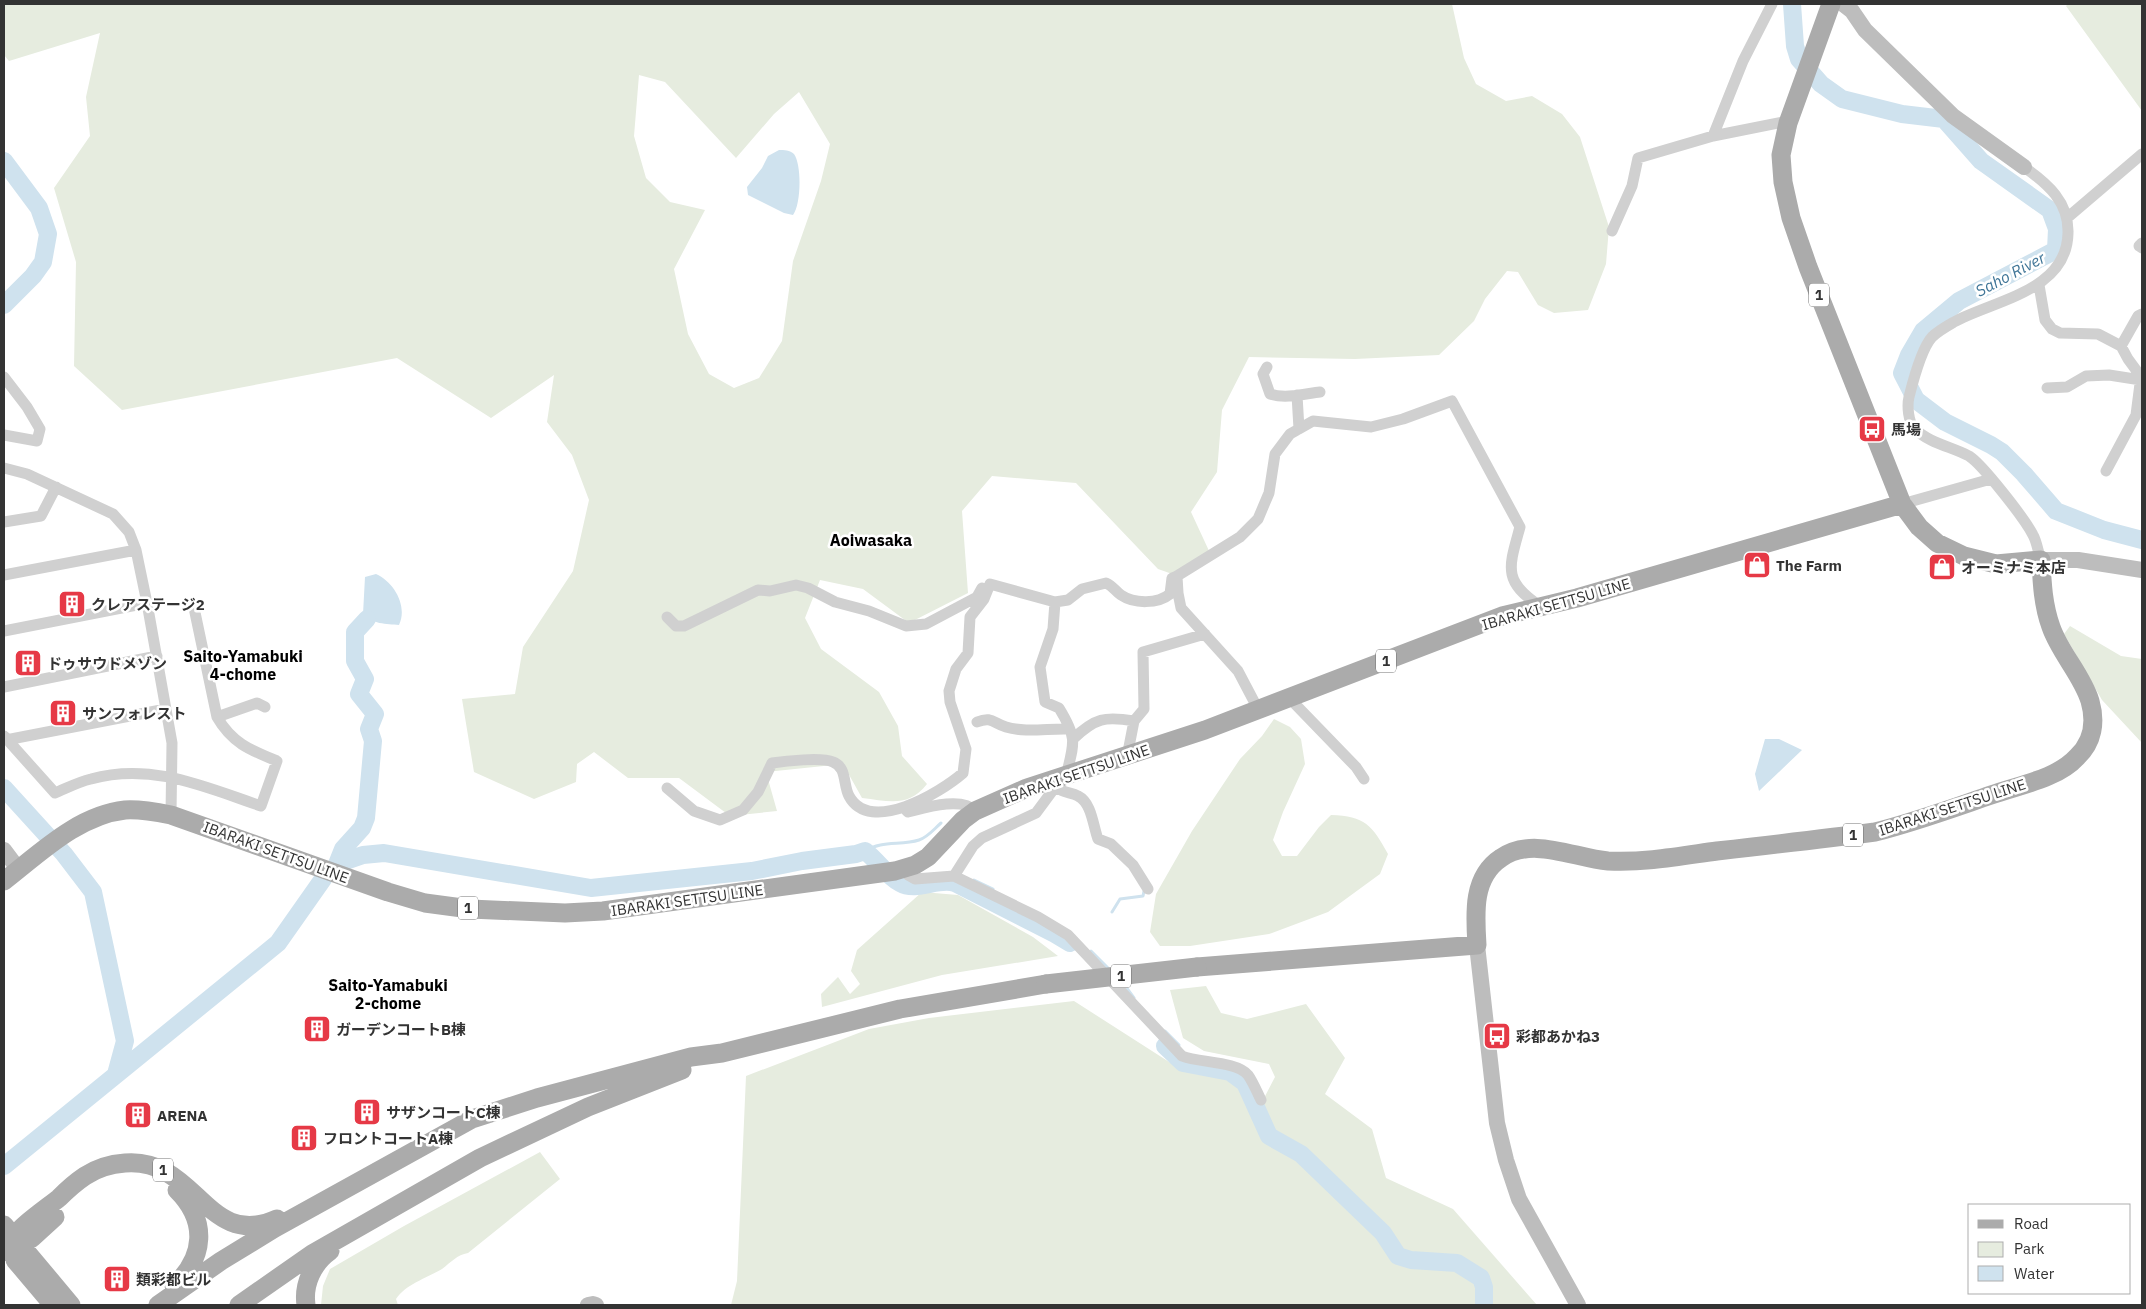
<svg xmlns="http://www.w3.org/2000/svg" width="2146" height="1309" viewBox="0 0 2146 1309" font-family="'IBM Plex Sans','Noto Sans JP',sans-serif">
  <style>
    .green { fill: #e6ecdf; fill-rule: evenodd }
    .water { fill: #cfe2ee }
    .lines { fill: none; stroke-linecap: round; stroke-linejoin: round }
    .stream { stroke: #cfe2ee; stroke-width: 3 }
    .river { stroke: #cfe2ee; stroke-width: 18 }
    .street { stroke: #d0d0d0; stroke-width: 11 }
    .secondary { stroke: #bdbdbd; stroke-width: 16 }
    .primary { stroke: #ababab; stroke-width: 19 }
    .primary-bridge { stroke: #ababab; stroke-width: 19 }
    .labels { text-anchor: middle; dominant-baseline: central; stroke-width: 5; stroke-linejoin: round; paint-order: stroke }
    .shield { fill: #fff; stroke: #707070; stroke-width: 1 }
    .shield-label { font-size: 14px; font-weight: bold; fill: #333 }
    .poi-label { font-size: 15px; font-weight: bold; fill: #333; stroke: #fff; text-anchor: start }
    .street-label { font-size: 15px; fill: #333; stroke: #fff }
    .water-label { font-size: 16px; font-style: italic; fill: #3f7597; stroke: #fff }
    .neighbourhood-label { font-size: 16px; font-weight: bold; fill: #000; stroke: #fff }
  </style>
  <rect width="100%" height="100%" fill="#fff"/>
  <path class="green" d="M4,4H1452L1464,58L1476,84L1506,101L1532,96L1562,114L1580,137L1609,227L1606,264L1588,310L1554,313L1538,305L1518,272L1507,271L1485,299L1474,321L1439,355L1355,359L1249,357L1222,410L1217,472L1191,512L1210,553L1175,575L1158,569L1076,483L992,476L962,511L968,593L909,623L863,589L820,580L805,618L821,649L879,692L898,726L902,756L927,784C908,808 889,801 862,798L843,764L766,772L777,811L730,816L679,778H628L594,752L577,764L576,782L534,799L474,772L462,699L515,694L523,647L573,571L589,500L572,455L547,422L554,375L491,418L397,358L122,410L74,366L76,262L54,188L90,136L86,97L100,33L9,61L4,55ZM639,75L665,82L736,158L774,114L799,92L830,144L821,181L793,261L782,341L759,378L734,388L709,374L688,334L674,269L705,210L670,202L646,178L634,136Z
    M2068,4H2142V111L2066,6Z
    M2070,626L2121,656L2142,659V743L2102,700L2064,634Z
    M1274,719L1290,727L1301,739L1305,764L1283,812L1273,840L1282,856H1297L1319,827L1331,815C1365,816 1372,825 1388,854L1380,874L1328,912L1269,934L1190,946H1160L1150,932L1156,894L1192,831L1240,759L1262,736Z
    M922,892L958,895L1033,937L1058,956L942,975L822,1007L821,994L838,977L850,994L860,984L851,971L857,950Z
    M1206,986L1221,1013L1247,1019L1306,1004L1345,1058L1325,1094L1372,1129L1386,1178L1453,1209L1537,1305H731L737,1281L746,1076L869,1029L929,1018L1074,1001L1177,1067L1227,1075L1262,1102L1275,1077L1269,1064L1204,1051L1183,1038L1170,990Z
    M540,1152L560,1179L468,1253C457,1255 451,1262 442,1269C427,1278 406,1284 396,1299L398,1305H321L323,1286L330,1269L404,1226Z"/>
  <path class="water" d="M779,150C784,150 790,150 794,154C802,165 801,205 793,215L784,213L748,195L747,187L762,168L768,156Z
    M376,574C394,582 408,606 399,625C387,624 371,624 363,614L365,577Z
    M1765,739H1779L1802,750L1759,791L1755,774Z"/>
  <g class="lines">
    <path class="stream" d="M865,851C882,840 901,846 919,840C928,837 934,829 941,823
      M974,880L993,889
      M1112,912L1120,899L1143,896L1144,891
      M1091,951L1110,970
      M1123,983L1134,998
      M1165,1031L1179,1045"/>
    <path class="river" d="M1792,4L1795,46L1799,59L1821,84L1842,99L1902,114L1944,119L1981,161L2050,210L2057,229L2056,250L1959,301L1923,331L1909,355L1902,373L1916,400L1945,422L1991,445L2002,452L2024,474L2056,511L2104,530L2142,540
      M4,161L39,208L48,234L43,262L33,276L4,305
      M4,788L64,854L93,892L125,1041L116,1074
      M337,864L363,855L384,853L591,888L752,871L802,861L856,854L865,851C877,860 888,877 900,883C917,893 938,877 955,883L1055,934L1070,943
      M337,864L343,849L362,828L366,818L373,741L369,729L375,714L359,694L365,679L355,661V632L367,619
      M1165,1046L1183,1063L1230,1072L1245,1083L1269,1136L1301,1154L1383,1233L1398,1256L1411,1260L1457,1263L1481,1278L1484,1287V1305
      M4,1166L278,943L323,879"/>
    <path class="street" d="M1713,136L1743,61L1772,4
      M2024,167C2048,184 2069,202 2068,233C2067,291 1995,300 1954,322C1947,326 1938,331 1932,337C1922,348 1913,381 1909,397C1907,405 1908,423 1915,429C1929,443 1952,447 1969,456C1982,464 2025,519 2033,535C2037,542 2038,552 2041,560
      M2067,218L2142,154
      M1612,231L1632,186L1638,158L1713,136L1783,122L1788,123
      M2142,243L2139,246L2142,248
      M2039,285L2045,320L2052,329L2060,333L2098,334L2121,346
      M2142,314L2138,316L2121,346L2128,359L2142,378
      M1267,367L1263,374L1270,394C1285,399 1304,394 1320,392
      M4,377L27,407L40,429L37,441L4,435
      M2047,388L2067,387L2086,376L2109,375L2141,380
      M1297,395L1299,429
      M4,468L27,474L113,514L129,532L136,550L147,603L172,743L171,815
      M2106,471L2136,415L2141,376
      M1902,504L1991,479
      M4,522L41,516L56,487
      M4,575L136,550
      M1055,602L1053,629L1040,667L1045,702L1059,708C1078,739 1074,743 1066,776
      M667,617L676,626H684L758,590L770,591L796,585L808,588L835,602L869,611L906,626L926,624L977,597L982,588
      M4,631L147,603
      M4,687L157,656
      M1293,697L1295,704L1356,767L1364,779
      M1258,709L1238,671L1181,608L1178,593L1177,576L1240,537L1258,519L1269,493L1275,454L1290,434L1313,421L1371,427L1403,419L1452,401L1520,527C1509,567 1502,581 1540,606
      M217,717L257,703L265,707
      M977,722C992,716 993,723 1006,727C1026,733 1049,728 1069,729
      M4,736L55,793C67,788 78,782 91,779C151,762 205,787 261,806L277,761C250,750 232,743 217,717L193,603
      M1073,739C1095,718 1105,716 1134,721
      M6,740L166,709
      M1127,757L1134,721L1144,709L1143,652L1205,634
      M1056,786C1061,793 1071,792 1078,796C1092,803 1093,826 1098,839L1111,844L1133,865L1148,889
      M667,788L694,811L720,820L743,810L758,792L772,763C785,761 822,757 833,762C847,767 843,785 849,796C870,835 940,793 963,773L966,749L950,702L949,691L956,669L968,653L970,617L984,599L990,584L1055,602L1068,600L1082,589L1106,583C1113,586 1115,591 1121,595C1134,604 1158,604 1170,594L1172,578L1177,576
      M906,810L908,812C924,808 962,796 975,811
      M905,869L908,875L915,879L954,876L1038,917L1068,935L1182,1056C1199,1063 1236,1061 1248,1075C1253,1082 1257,1092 1261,1100
      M954,876L973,846L982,838L1036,813L1056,786L1053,780"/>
    <path class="secondary" d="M1843,4L1852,11L1865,30L1953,116L2024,167
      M2041,560H2078L2142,570
      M4,850L19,870
      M1477,945L1497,1123L1506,1160L1519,1199L1578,1305
      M588,1305L593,1304L596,1305"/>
    <path class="primary" d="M4,881C39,854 78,815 125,810C140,809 156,812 171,815L388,892L425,903L470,909L565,913L603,911L895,871L915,865L928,857L963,820L975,811L1027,788L1205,730L1502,616L1577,598L1902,504
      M1197,967L1477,945C1475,914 1472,877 1501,858C1532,836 1574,858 1608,861C1644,863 1681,856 1717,851C1770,845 1823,839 1875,832C1915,822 1953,808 1991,795C2019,785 2057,779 2077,757C2093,742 2096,722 2090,701C2082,675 2060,653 2051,627C2043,605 2042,583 2041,560L1996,564L1964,556L1937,543L1919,527L1902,504L1808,267L1791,218L1783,182L1781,155L1788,123L1831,4
      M4,1225L71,1305
      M10,1251L32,1238L55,1217
      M8,1252C10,1247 11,1242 13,1238C20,1226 48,1207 59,1198C67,1190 76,1182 85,1176C97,1168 111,1164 125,1163C197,1157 206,1251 277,1219
      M15,1260L53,1305
      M174,1286C205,1257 208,1221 177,1190
      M158,1305L221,1261L275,1228L472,1119L537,1098L691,1057L722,1053L900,1009L1046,984
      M239,1305L312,1254L480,1158L588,1107L682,1070
      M306,1305C303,1284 313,1263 330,1251"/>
    <path class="primary-bridge" d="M1046,984L1197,967"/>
  </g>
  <defs>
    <g id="bus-square" transform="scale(1.4375)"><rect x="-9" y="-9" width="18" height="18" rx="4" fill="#e63946" stroke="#fff"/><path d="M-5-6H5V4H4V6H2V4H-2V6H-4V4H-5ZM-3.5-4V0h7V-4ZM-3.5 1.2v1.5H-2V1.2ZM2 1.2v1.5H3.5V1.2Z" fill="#fff"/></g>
    <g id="shop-square" transform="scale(1.4375)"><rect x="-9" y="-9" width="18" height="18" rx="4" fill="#e63946" stroke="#fff"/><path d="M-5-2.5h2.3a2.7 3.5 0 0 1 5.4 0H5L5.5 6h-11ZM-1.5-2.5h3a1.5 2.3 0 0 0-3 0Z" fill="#fff"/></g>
    <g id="building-square" transform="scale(1.4375)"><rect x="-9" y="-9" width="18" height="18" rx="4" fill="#e63946" stroke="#fff"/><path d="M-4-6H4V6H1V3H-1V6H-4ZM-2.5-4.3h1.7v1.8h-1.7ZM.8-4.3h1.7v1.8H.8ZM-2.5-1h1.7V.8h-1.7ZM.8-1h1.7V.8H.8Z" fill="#fff"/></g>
  </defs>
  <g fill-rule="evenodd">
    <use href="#bus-square" x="1872" y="429"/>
    <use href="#shop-square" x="1757" y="565"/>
    <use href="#shop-square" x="1942" y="567"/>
    <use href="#building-square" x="72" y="604"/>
    <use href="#building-square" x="28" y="663"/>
    <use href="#building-square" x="63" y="713"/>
    <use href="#building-square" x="317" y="1029"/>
    <use href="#bus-square" x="1497" y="1036"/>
    <use href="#building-square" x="367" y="1112"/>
    <use href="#building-square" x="138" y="1115"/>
    <use href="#building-square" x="304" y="1138"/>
    <use href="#building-square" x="117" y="1279"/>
  </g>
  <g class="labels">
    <g class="shield">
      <rect x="1809" y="283.5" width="20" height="23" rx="4"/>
      <rect x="1376" y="649.5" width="20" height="23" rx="4"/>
      <rect x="1843" y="823.5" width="20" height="23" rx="4"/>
      <rect x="458" y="896.5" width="20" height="23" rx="4"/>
      <rect x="1111" y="964.5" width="20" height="23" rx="4"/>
      <rect x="153" y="1158.5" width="20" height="23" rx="4"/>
    </g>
    <g class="shield-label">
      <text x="1819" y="295">1</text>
      <text x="1386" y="661">1</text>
      <text x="1853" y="835">1</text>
      <text x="468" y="908">1</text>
      <text x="1121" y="976">1</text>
      <text x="163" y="1170">1</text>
    </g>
    <g class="poi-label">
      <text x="1891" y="429">馬場</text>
      <text x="1776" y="565">The Farm</text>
      <text x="1961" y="567">オーミナミ本店</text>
      <text x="91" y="604">クレアステージ2</text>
      <text x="47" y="663">ドゥサウドメゾン</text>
      <text x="82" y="713">サンフォレスト</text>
      <text x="336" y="1029">ガーデンコートB棟</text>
      <text x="1516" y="1036">彩都あかね3</text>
      <text x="386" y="1112">サザンコートC棟</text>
      <text x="157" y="1115">ARENA</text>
      <text x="323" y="1138">フロントコートA棟</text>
      <text x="136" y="1279">類彩都ビル</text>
    </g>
    <g class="street-label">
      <text transform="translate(1556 604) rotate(-16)">IBARAKI SETTSU LINE</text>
      <text transform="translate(1076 774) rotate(-19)">IBARAKI SETTSU LINE</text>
      <text transform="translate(1952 807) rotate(-18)">IBARAKI SETTSU LINE</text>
      <text transform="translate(276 852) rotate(20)">IBARAKI SETTSU LINE</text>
      <text transform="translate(687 900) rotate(-8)">IBARAKI SETTSU LINE</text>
    </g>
    <g class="water-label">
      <text transform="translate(2010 274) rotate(-28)">Saho River</text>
    </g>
    <g class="neighbourhood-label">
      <text x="871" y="540">Aoiwasaka</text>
      <text x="243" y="656">Saito-Yamabuki<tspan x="243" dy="18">4-chome</tspan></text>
      <text x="388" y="985">Saito-Yamabuki<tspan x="388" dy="18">2-chome</tspan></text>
    </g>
  </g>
  <rect width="2146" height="1309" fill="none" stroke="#333333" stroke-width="10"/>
  <rect x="1968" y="1204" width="162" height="90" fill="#ffffff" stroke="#adadad"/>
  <rect x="1978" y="1220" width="25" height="8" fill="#ababab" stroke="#adadad"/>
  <text x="2014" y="1229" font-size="15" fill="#333333">Road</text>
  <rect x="1978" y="1242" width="25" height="15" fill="#e6ecdf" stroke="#adadad"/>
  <text x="2014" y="1254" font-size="15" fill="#333333">Park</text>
  <rect x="1978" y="1266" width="25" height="15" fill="#cfe2ee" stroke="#adadad"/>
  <text x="2014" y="1279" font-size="15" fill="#333333">Water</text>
</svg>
